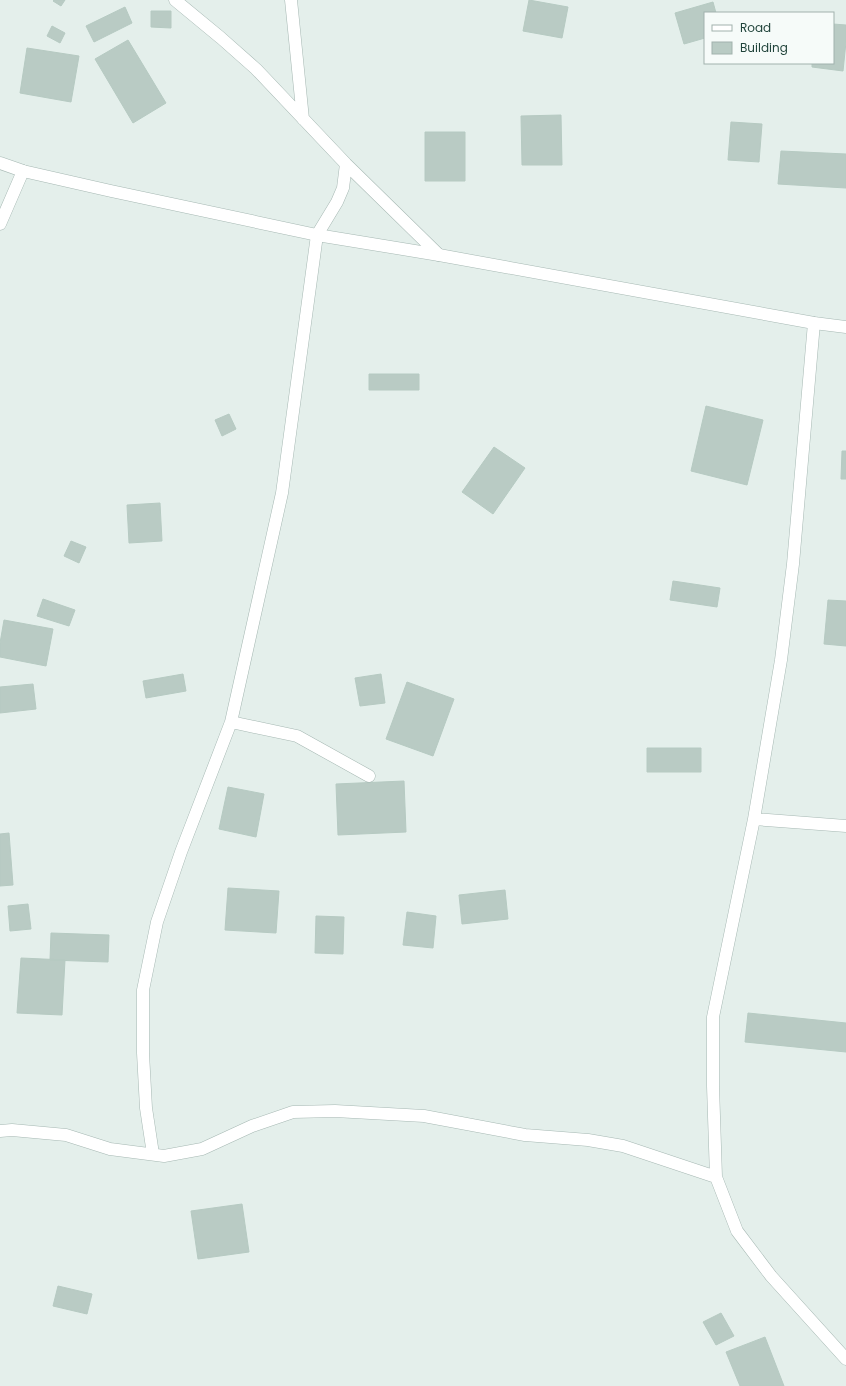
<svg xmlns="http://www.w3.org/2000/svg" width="846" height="1386" viewBox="0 0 846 1386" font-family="Poppins,sans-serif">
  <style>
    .building { fill: #b9cbc4; stroke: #b6cac2 }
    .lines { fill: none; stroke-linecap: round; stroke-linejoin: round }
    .minor-casing { stroke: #a6b8b3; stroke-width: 13 }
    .tertiary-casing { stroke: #a6b8b3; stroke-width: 13 }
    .minor { stroke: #fff; stroke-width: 12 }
    .tertiary { stroke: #fff; stroke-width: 12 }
  </style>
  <rect width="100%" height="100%" fill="#e4efeb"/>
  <path class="building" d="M54,0H65L61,6L53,1Z
    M529,0L568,7L562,38L523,31Z
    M713,2L716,13H705V38L684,44L675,13Z
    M125,7L132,23L94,42L86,26Z
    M151,11H171V28L151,27Z
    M833,24L846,25V42L843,71L812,67V63H833Z
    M52,26L65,33L60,43L47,36Z
    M128,40L166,103L133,123L95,59Z
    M27,48L79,56L71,102L20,93Z
    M561,115L562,165H522L521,116Z
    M731,122L762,124L759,162L728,160Z
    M425,132H465V181H425Z
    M781,151L846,154V188L778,184Z
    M369,374H419V390H369Z
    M706,406L763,420L747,485L691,471Z
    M229,414L236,429L222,436L215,420Z
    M494,447L525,468L493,514L462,492Z
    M842,451H846V479H841Z
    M160,503L162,541L129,543L127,505Z
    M71,541L86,547L79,563L64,556Z
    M673,581L720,588L717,607L670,600Z
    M43,599L75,610L69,626L37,616Z
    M828,600L846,601V646L824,644Z
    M4,620L53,629L46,666L0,657V643Z
    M183,674L186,691L146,698L143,681Z
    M381,674L385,703L360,706L355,678Z
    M407,682L454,699L433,756L386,739Z
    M33,684L36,709L0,713V687Z
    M647,748H701V772H647Z
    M404,781L406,832L338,835L336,784Z
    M228,787L264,794L256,837L219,829Z
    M9,833L13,885L0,886V834Z
    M228,888L279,891L276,933L225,930Z
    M505,890L508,919L462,924L459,895Z
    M28,904L31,929L10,931L8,906Z
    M407,912L436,916L433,948L403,945Z
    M316,916L344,917L343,954L315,953Z
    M51,933L109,935L108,962L50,960Z
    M21,958L65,960L62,1015L17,1013Z
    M748,1013L846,1023V1052L745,1042Z
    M242,1204L249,1252L198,1259L191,1211Z
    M58,1286L92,1294L87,1314L53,1306Z
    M721,1313L734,1336L716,1345L703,1322Z
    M765,1337L784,1386H740L726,1352Z"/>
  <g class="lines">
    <g class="minor-casing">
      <path id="minor" d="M175,0L221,38L256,69L346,164L439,255
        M291,0L303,119
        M0,224L23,171
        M814,323L793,564L781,660L754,819L713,1017V1086L716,1177L737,1231L771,1276L846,1359
        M231,722L297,736L369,776
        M754,819L846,826
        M0,1131L12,1130L66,1135L110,1149L164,1156L202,1149L252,1126L293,1112L335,1111L424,1116L525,1135L588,1140L623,1146L716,1177
        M153,1154L146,1108L143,1053V990L157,922L181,852L231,722L282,493L317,235L337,202L343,188L346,164"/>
    </g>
    <g class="tertiary-casing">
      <path id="tertiary" d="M0,163L23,171L111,191L317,235L439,255L814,323L846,327"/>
    </g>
    <use href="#minor" class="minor"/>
    <use href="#tertiary" class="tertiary"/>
  </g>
  <rect x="704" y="12" width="130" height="52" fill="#f6fbf9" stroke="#a1b2ad"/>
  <rect x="712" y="25" width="20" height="6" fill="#ffffff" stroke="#a1b2ad"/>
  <text x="740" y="32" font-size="12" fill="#21443b">Road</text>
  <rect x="712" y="42" width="20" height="12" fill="#b9cbc4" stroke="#a1b2ad"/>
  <text x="740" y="52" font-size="12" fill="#21443b">Building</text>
</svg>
